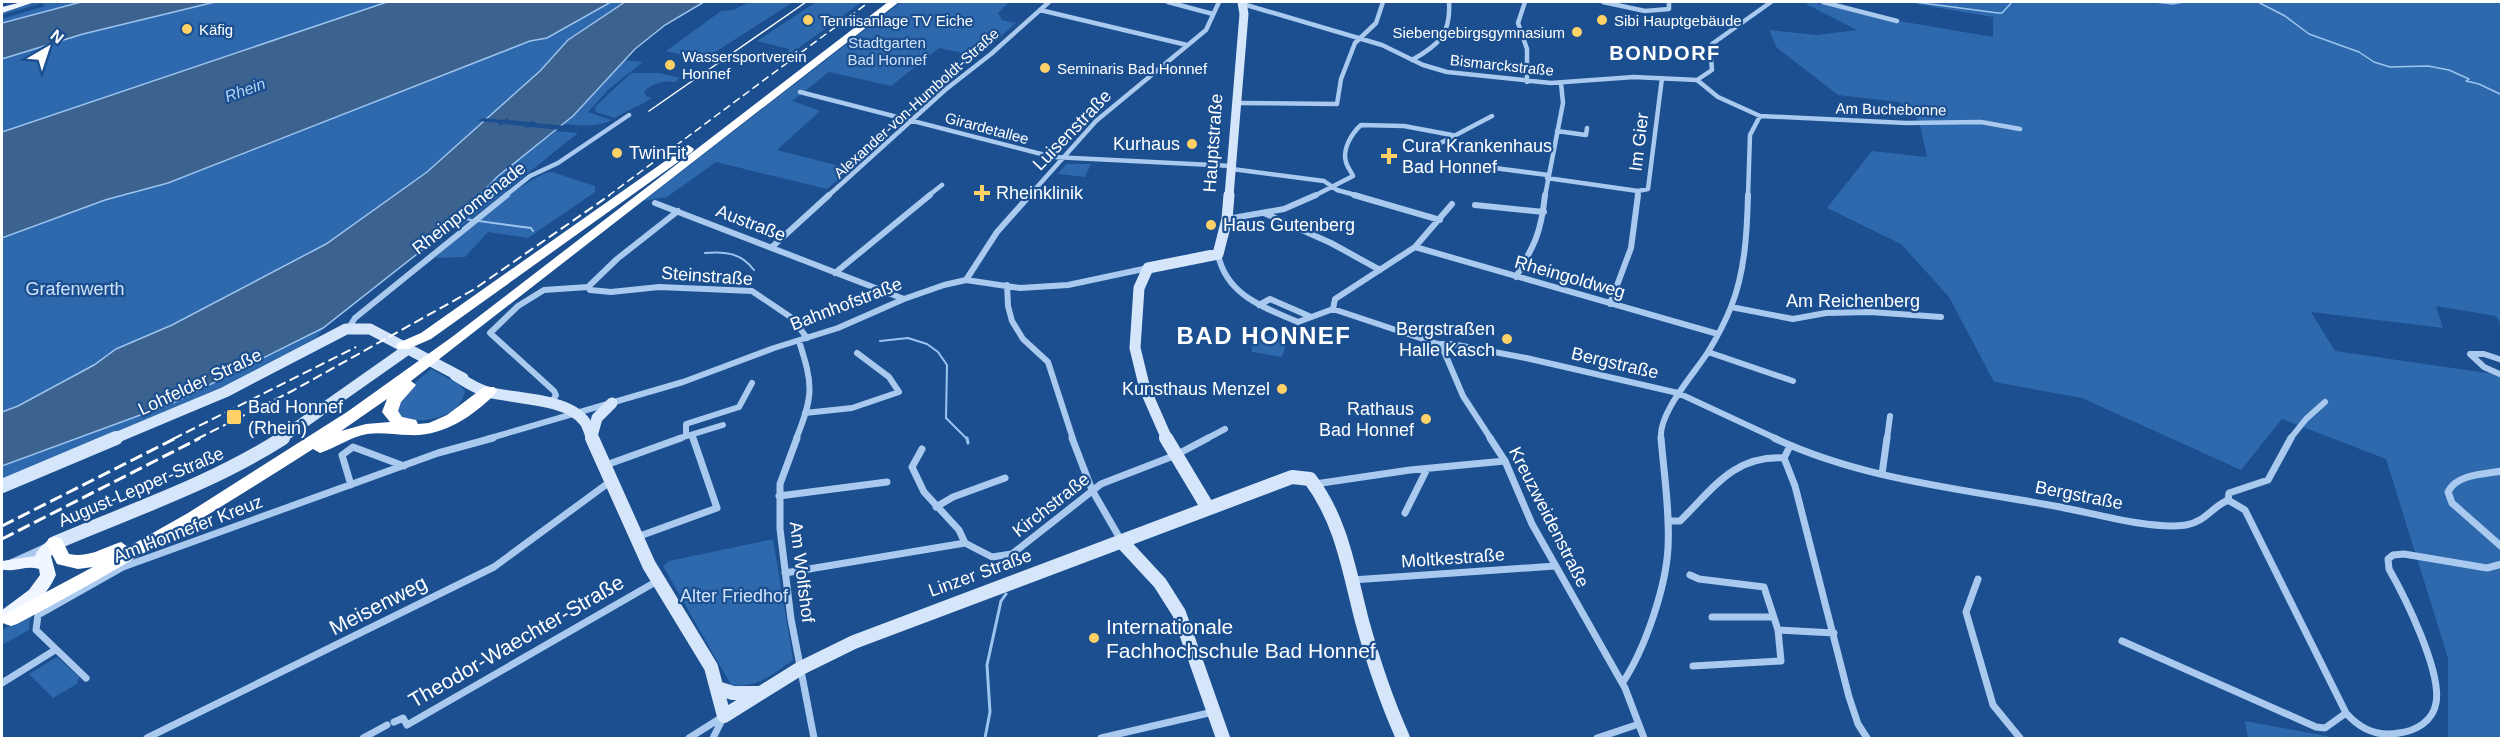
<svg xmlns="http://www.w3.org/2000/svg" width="2503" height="740" viewBox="0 0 2503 740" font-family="Helvetica,sans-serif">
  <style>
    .green { fill: #2e69ad }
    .water { fill: #3c6290; stroke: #9cc4f0; stroke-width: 1.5 }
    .pier { fill: #1b4f8f }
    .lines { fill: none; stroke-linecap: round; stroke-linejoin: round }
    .stream-far2 { stroke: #9cc4f0; stroke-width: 1.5 }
    .stream-far1 { stroke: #9cc4f0; stroke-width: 2 }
    .stream { stroke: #9cc4f0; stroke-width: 3 }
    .street-far2 { stroke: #a9c9ee; stroke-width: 4.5 }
    .street-far1 { stroke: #a9c9ee; stroke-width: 6 }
    .street { stroke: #a9c9ee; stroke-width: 7 }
    .secondary-far2 { stroke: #d6e6fa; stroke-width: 9 }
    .secondary-far1 { stroke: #d6e6fa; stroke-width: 11 }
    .secondary { stroke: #d6e6fa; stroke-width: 14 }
    .primary { fill: #f0f6ff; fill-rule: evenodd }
    .highway { fill: #fff; fill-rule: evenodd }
    .tram { stroke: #fff; stroke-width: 1.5 }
    .rail-far2 { stroke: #fff; stroke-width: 1.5; stroke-dasharray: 8 4; stroke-linecap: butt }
    .rail-far1 { stroke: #fff; stroke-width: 2; stroke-dasharray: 10 4.5; stroke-linecap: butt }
    .rail { stroke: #fff; stroke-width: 3; stroke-dasharray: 13 5; stroke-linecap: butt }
    .poi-dot { fill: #ffd166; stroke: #1b4f8f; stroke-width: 2 }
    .labels { text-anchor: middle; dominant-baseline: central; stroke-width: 4.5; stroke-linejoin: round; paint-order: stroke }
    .far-poi-label { font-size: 15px; fill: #fff; stroke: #1b4f8f; text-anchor: start }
    .far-park-label { font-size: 15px; fill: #cfe3fa; stroke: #1b4f8f }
    .far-street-label { font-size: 15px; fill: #fff; stroke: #1b4f8f }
    .far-water-label { font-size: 16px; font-style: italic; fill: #b5d3f5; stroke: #1b4f8f }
    .street-label { font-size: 18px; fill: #fff; stroke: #1b4f8f }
    .poi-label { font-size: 18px; fill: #fff; stroke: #1b4f8f; text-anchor: start }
    .park-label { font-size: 18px; fill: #cfe3fa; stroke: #1b4f8f }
    .far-district-label { font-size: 20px; font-weight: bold; letter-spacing: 1.5px; fill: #fff; stroke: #1b4f8f }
    .near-street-label { font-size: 21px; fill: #fff; stroke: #1b4f8f }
    .near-poi-label { font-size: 21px; fill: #fff; stroke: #1b4f8f; text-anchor: start }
    .district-label { font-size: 24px; font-weight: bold; letter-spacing: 1.5px; fill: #fff; stroke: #1b4f8f }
  </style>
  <rect width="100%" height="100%" fill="#1b4f8f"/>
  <path class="green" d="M38,2H79L2,23V19L45,6L42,3L2,15V13Z
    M215,2H387L2,132V59L83,34Z
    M611,2H625L568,40L540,71L427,172L326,244L172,325L116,349L94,365L18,406L2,412V238L105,200L168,183L530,41L547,38Z
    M749,2H793L703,60L666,51L721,11L733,10Z
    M816,2H862L786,57L789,49L757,41Z
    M901,2H1009L998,13L1002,20L1016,23L978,56L939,48L891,86L829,72L792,101L820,111L777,150L851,169L827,189L716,162L667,197L643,201Z
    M1811,2L1899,21L1993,37V17L1916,4V2H2501V325L2496,316L2436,306L2443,328L2311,312L2335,351L2501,375V738H2448V658L2386,459L2282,419L2241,470L2082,398L1994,382L1949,297L1901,244L1827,208L1872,151L1927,157L1919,121L1899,102L1838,95L1777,48L1769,30L1817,35L1857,30L1806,4Z
    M623,60L643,62L609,89L588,112L612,120C598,127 580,126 564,124L617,69Z
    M636,73H659L680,78L675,82C663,80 654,83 644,91L646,96L652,98C640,106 627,110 615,118L596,112L595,107L630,74Z
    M556,131L578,133L459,228L446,231L497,177Z
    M1066,164H1091L1085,177L1058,174Z
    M552,172L595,186V192L528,238L488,232L465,257L435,258C457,240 528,173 552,172Z
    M323,328L317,337L248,375L162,414L2,480V466L173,403Z
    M1251,336C1264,338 1275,336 1288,339L1282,357L1252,352Z
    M431,369L460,385L465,391C461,418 420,426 399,416C392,397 418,381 431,369Z
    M773,539L793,660C771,675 758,688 731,685L663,566L669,561Z
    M37,611L30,619L29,630L2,645V630Z
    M57,657L79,677L77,684L53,698L29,674Z
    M2245,721L2337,738H2248Z"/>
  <path class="water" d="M81,2H215L83,34L2,59V23Z
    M387,2H611L547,38L530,41L168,183L105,200L2,238V132Z
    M625,2H704L665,25L635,49L573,116L497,177L445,232L323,328L173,403L2,466V412L18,406L94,365L116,349L172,325L326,244L427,172L540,71L568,40Z"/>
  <path class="pier" d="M482,118L504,120L508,118V120L530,122L534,121L535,123L566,126L562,130L530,127L525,128V126L504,124L499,126V123L478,121Z"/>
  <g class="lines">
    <path class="stream-far2" d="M1915,2L1998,13H2002L2012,2
      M2155,2L2173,4L2183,2
      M2258,2L2285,16L2309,34L2359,52L2374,62L2390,67L2428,66L2449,70L2469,79L2466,81L2479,84L2502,95"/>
    <path class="stream-far1" d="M457,218L531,228L533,231
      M705,253C725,251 741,253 754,270
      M880,341L908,338L927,344L938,352L947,365L946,418L967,439"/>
    <path class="stream" d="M967,438L968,443
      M985,738L990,712L987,665L1001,601L1006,594"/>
    <path class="street-far2" d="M1168,2L1213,14
      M1525,2L1518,23L1527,49V82
      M1603,2L1645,11L1669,9V2
      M1823,2L1897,21
      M1243,4L1382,45L1423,65L1447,72L1551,83L1634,77L1697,80L1718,97L1760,116L1906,123L1981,122L2020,129
      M1040,10L1187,45
      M1412,60C1439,45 1451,34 1449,2
      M1697,80L1712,70L1710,48L1712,44L1771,2
      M800,92L1053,157L1232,166
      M1236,103L1337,104L1341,79L1355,43L1376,23L1383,2
      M1557,131L1586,135L1587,128
      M1433,147L1492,116
      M1479,166L1548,175
      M1232,169L1324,181L1337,190L1359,196
      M1547,178L1638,191L1648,189L1662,78
      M505,196L530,176L558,163L629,115
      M828,196L945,90L991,54L1049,2
      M928,196L942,185
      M1029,196L1096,121L1206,30L1219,2
      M1314,196L1353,176C1351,171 1347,167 1346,162C1342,149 1352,133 1361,125L1404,126L1452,135
      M1545,196L1563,103L1561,83
      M1637,196L1638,191
      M1748,196L1750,135L1760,116"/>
    <path class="street-far1" d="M1354,195L1440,220
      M655,203L904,299
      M1475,205L1544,212
      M1264,213L1331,243L1380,270
      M1227,219L1284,209L1316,195
      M772,247L829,195
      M1415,247L1718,334
      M1218,254C1226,295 1263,307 1298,322L1333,309
      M835,273L930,195
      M1516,277C1535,244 1541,233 1545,195
      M966,280L997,232L1030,195
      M1007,285L1008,306L1012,321L1023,339L1048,362L1073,439
      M588,287L590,290L611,292L659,287L752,291L792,318L807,338
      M588,287L617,259L678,211
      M1610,304L1631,248L1638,195
      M1259,305L1270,299L1309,316
      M1731,307L1793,319L1826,313L1870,312L1941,317
      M1333,309L1438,344H1452L1526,358L1678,393L1777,439
      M1333,309L1335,299L1415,247L1452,204
      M348,329L355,318L507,195
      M1438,344L1443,349L1463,396L1491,439
      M1708,352L1793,381
      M2470,354L2484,367L2502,375
      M2470,354H2484L2502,360
      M552,402L556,395L554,391L490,333L518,306L544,290L588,287
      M805,413L852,408L899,392L889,377L857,353
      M692,435L693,439
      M686,436V424L739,407L752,383
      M487,439L683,382L774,348L838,328L904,299L944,285L966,280L1020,288L1068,285L1148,268
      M677,439L723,425
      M796,439C814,395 813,385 799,341
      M1206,439L1225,429
      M1661,439C1658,413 1694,374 1708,352C1716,339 1725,322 1731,307C1745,272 1747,233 1748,195
      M1887,439L1890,416
      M2290,439L2306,419L2325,402"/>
    <path class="street" d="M797,438L780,484V529L791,619L814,738
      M1072,438L1092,490L1122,542
      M1490,438L1505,461L1532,524L1625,688L1644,738
      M1774,438C1863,480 1964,489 2060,507C2096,514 2151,530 2186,525C2205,522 2212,507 2228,500L2245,510L2346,713C2360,729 2378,737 2399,733C2416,731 2433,721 2436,703C2442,672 2405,597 2389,569L2388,559L2393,555L2404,554L2487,568L2502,564
      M1790,446L1784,458L1795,486L1849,697L1858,724L1867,738
      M922,449L912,467L924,492L959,530L965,543
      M606,465L681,438
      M2502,471C2485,474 2456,474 2448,492L2452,503L2502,547
      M1882,474L1887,438
      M1315,484L1410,470L1505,461
      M351,485L342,455L353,447L404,466
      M779,496L887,482
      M2228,500L2229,493L2268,480L2291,438
      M936,507L953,497L1005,478
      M1405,513L1427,469
      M1668,521H1680C1712,490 1733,455 1784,458
      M637,537L717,508L693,438
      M2,567L44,548
      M785,573L965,543L992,557L1012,554L1101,484L1176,455L1208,438
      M1690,575L1699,579L1764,587L1778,630L1781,661L1693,666
      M1978,579L1966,612L1993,705L2020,738
      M1352,580L1555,566
      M1712,617H1773
      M1778,630L1834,633
      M2122,641L2316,727L2325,728L2346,713
      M86,678L36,630L38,615L123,567L438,453L493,438
      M1623,682C1645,649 1666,587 1668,548C1670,512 1664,474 1661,438
      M2,683L55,650
      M394,722L403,718L407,725L659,580
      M147,738L494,567L611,481
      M363,738L387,725
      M689,738L724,716
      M713,738L723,718
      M1101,738L1213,712
      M1597,738L1636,725"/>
    <path class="secondary-far2" d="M1229,196L1244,14L1242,2"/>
    <path class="secondary-far1" d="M455,375C466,382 476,389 488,392C514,399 568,398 585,422C588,427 590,434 592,439
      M592,436L597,418L612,403
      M113,439L225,392L346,329H370L463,378
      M280,439L408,349
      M1167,439L1145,389L1135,348L1139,288L1148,268L1218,254L1227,219L1229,195"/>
    <path class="secondary" d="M592,438L649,565L711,667L724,716L801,668L854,642L1292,477L1310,479C1342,521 1349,571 1362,621C1373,661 1386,700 1403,738
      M1166,438L1208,508
      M2,486L116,438
      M1122,542L1160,583L1179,613L1223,738
      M55,543C132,510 211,484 283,438
      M717,688L733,693H758"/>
    <path class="primary" d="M22,2H35L2,13V7Z
      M55,537L60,539L63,543L51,556L56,575C46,597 25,618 2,624V610L29,590L40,575L39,569C26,565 14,573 2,569V561L35,556C38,548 47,540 55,537Z"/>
    <path class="highway" d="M888,2H899L411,381L416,385L401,402L398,411L402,417L416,420L418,424L429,423L447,415L484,387H494L497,391L494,395C472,417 442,437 409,435C395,435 382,432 367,434C350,437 336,448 320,453L313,449C216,511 119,570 17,624L11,626L5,624L2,619L5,614L93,567L78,569L57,564L46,543L49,538L55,537L61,538L69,554C90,558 102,548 121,542L128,547L188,513L347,412L452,337ZM387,399L382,412L390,422L366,424L341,431Z
      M688,145L694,149L692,152L431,339L408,349H398L396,346L398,343L421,333Z"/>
    <path class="tram" d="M649,111L806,2"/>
    <path class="rail-far2" d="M2,2H5
      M608,196L869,2"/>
    <path class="rail-far1" d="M173,439L356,347
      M197,439L294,390L473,290L610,195"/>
    <path class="rail" d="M2,526L176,438
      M2,539L200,438"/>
  </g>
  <g class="poi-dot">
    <circle cx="808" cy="20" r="6"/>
    <circle cx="1602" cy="20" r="6"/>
    <circle cx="187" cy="29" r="6"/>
    <circle cx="1577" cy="32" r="6"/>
    <circle cx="670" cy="65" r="6"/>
    <circle cx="1045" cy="68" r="6"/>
    <circle cx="1192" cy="144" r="6"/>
    <circle cx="617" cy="153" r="6"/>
    <path d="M1386 147h6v6h6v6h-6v6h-6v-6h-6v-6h6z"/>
    <path d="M979 184h6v6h6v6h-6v6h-6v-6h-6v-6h6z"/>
    <circle cx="1211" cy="225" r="6"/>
    <circle cx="1507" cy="339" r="6"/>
    <circle cx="1282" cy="389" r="6"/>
    <rect x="226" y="409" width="16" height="16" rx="3"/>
    <circle cx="1426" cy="419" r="6"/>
    <circle cx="1094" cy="638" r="6"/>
  </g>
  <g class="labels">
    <g class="far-poi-label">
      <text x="820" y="20">Tennisanlage TV Eiche</text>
      <text x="1614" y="20">Sibi Hauptgebäude</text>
      <text x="199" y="29">Käfig</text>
      <text x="1565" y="32" text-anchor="end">Siebengebirgsgymnasium</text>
      <text x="682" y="56">Wassersportverein<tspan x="682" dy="17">Honnef</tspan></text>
      <text x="1057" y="68">Seminaris Bad Honnef</text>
    </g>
    <g class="far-park-label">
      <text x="887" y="42">Stadtgarten<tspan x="887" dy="17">Bad Honnef</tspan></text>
    </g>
    <g class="far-street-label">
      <text transform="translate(1502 65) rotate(6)">Bismarckstraße</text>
      <text transform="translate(916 103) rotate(-42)">Alexander-von-Humboldt-Straße</text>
      <text transform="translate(1891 109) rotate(1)">Am Buchebonne</text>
      <text transform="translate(987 128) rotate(15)">Girardetallee</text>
    </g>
    <g class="far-water-label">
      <text transform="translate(245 90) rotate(-20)">Rhein</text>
    </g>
    <g class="street-label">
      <text transform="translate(1072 130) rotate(-46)">Luisenstraße</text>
      <text transform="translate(1639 142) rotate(-83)">Im Gier</text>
      <text transform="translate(1213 143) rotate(-86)">Hauptstraße</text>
      <text transform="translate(469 208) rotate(-38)">Rheinpromenade</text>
      <text transform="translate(751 223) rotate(21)">Austraße</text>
      <text transform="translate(707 276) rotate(4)">Steinstraße</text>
      <text transform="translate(1570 277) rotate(16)">Rheingoldweg</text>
      <text x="1853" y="301">Am Reichenberg</text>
      <text transform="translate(846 304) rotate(-21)">Bahnhofstraße</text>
      <text transform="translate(1615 363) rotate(13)">Bergstraße</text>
      <text transform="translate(200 382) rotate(-25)">Lohfelder Straße</text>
      <text transform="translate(141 487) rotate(-23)">August-Lepper-Straße</text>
      <text transform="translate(2079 495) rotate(11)">Bergstraße</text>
      <text transform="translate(1051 505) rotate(-38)">Kirchstraße</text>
      <text transform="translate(1549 517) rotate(63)">Kreuzweidenstraße</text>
      <text transform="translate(188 529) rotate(-21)">Am Honnefer Kreuz</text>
      <text transform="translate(1453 558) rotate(-4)">Moltkestraße</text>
      <text transform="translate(802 572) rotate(83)">Am Wolfshof</text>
      <text transform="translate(980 573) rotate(-20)">Linzer Straße</text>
    </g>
    <g class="poi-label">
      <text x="1180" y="144" text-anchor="end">Kurhaus</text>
      <text x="1402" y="146">Cura Krankenhaus<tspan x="1402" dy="21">Bad Honnef</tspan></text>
      <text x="629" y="153">TwinFit</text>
      <text x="996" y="193">Rheinklinik</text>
      <text x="1223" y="225">Haus Gutenberg</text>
      <text x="1495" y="329" text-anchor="end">Bergstraßen<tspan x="1495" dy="21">Halle Kasch</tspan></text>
      <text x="1270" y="389" text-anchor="end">Kunsthaus Menzel</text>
      <text x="248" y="407">Bad Honnef<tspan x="248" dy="21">(Rhein)</tspan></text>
      <text x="1414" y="409" text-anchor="end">Rathaus<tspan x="1414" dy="21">Bad Honnef</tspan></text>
    </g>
    <g class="park-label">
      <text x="75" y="289">Grafenwerth</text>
      <text x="734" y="596">Alter Friedhof</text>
    </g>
    <g class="far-district-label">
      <text x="1665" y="53">BONDORF</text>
    </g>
    <g class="near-street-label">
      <text transform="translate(378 605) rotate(-27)">Meisenweg</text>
      <text transform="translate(516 641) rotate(-30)">Theodor-Waechter-Straße</text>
    </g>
    <g class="near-poi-label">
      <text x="1106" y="626">Internationale<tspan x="1106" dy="24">Fachhochschule Bad Honnef</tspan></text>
    </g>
    <g class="district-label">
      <text x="1264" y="335">BAD HONNEF</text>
    </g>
  </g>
  <rect width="2503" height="740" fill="none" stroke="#ffffff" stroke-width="6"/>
  <g transform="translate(48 48) rotate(39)" stroke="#1b4f8f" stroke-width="4.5" paint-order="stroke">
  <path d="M0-4.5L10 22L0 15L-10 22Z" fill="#ffffff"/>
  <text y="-9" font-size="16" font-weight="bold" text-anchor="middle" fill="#ffffff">N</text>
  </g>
</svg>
